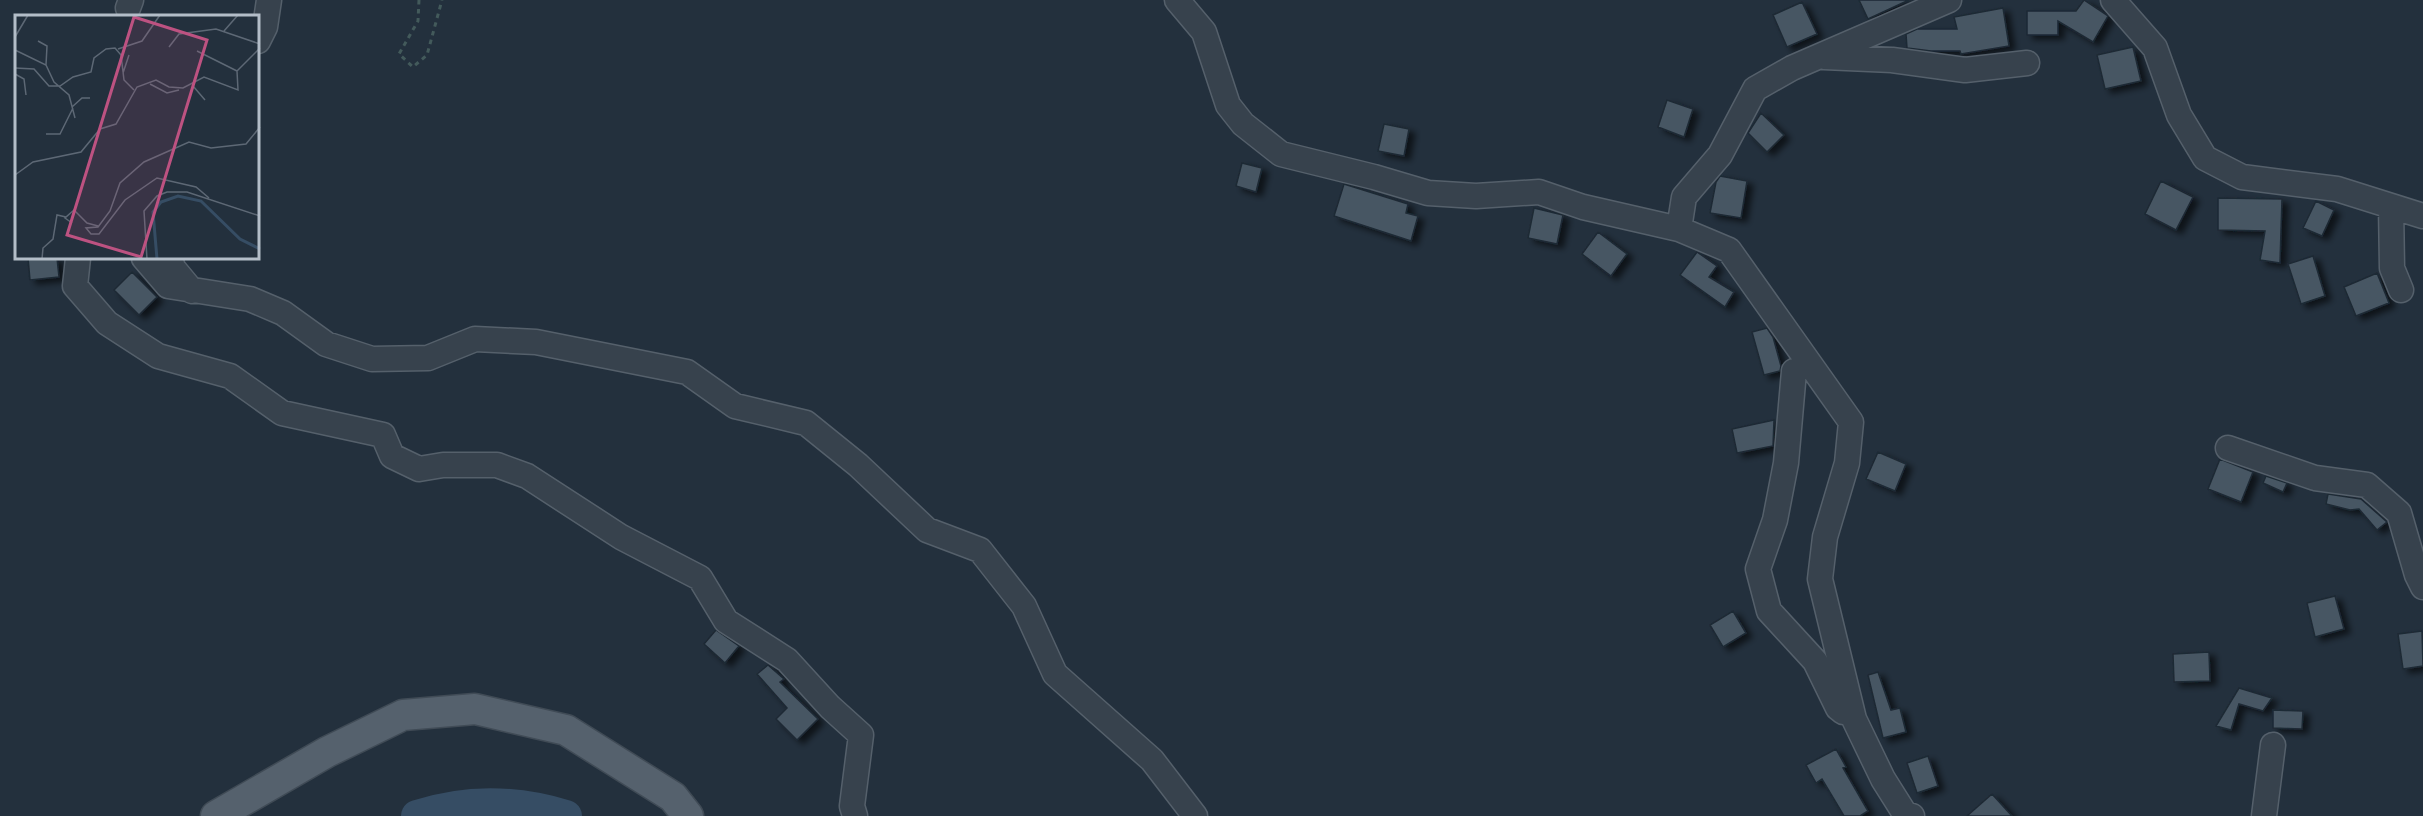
<svg xmlns="http://www.w3.org/2000/svg" width="2423" height="816" viewBox="0 0 2423 816" font-family="Helvetica,sans-serif">
  <style>
    .lines { fill: none; stroke-linecap: round; stroke-linejoin: round }
    .river { stroke: #364d64; stroke-width: 32 }
    .building { fill: #475663; stroke: #1e2934; stroke-width: 1.5; filter: url(#shadow) }
    .minor-casing { stroke: #55606b; stroke-width: 27 }
    .major-casing { stroke: #404b56; stroke-width: 33 }
    .path { stroke: #435a5b; stroke-width: 3; stroke-dasharray: 4.5 4.5; stroke-linecap: butt }
    .minor { stroke: #37424d; stroke-width: 24 }
    .major { stroke: #55616d; stroke-width: 30 }
    .inset-river { fill: none; stroke: #364d64; stroke-width: 3 }
    .inset-road { fill: none; stroke: #5d6875; stroke-width: 1.5 }
    .view { fill: #bd5281; fill-opacity: 0.15; stroke: #bd5281; stroke-width: 3 }
    .inset-edge { fill: none; stroke: #b3bdc8; stroke-width: 3 }
  </style>
  <defs>
    <filter id="shadow"><feDropShadow dx="6" dy="4" stdDeviation="3" flood-color="#0009"/></filter>
  </defs>
  <rect width="100%" height="100%" fill="#23303d"/>
  <g class="lines">
    <path class="river" d="M417,816C466,800 517,801 566,816"/>
  </g>
  <path class="building" d="M1859,0H1909L1868,19Z
    M2084,0L2108,16L2093,42L2058,21V35H2027V11H2076Z
    M1802,2L1817,34L1787,47L1773,15Z
    M2003,8L2009,46L1961,54L1960,51H1931L1907,48L1906,34L1917,29H1957L1954,17Z
    M2133,47L2141,81L2105,89L2097,55Z
    M1667,100L1693,109L1684,137L1658,127Z
    M1761,113L1784,135L1767,152L1748,133Z
    M1384,124L1409,129L1404,156L1378,151Z
    M1242,163L1262,168L1256,192L1236,186Z
    M1720,176L1747,181L1741,218L1710,213L1716,182Z
    M2161,181L2193,197L2176,230L2145,214Z
    M1344,184L1408,204L1406,213L1418,216L1411,241L1334,216Z
    M2218,198L2282,199L2280,263L2260,260L2265,231L2218,230Z
    M2316,201L2334,210L2322,236L2303,228Z
    M1534,208L1563,215L1557,244L1528,238Z
    M1598,232L1627,254L1611,276L1582,254Z
    M1697,252L1717,266L1709,277L1734,292L1725,307L1680,275Z
    M2313,256L2325,296L2301,304L2288,264Z
    M28,258H57L59,277L30,280Z
    M132,272L157,297L139,315L114,290Z
    M2377,273L2389,303L2356,316L2344,287Z
    M1767,328L1773,337L1781,366L1780,371L1764,375L1752,332Z
    M1774,420L1773,446L1737,453L1732,429Z
    M1878,452L1906,464L1895,491L1866,479Z
    M2220,459L2253,472L2241,502L2208,489Z
    M2266,476L2287,483L2283,492L2263,483Z
    M2328,494L2361,499L2387,522L2377,530L2359,509L2350,510L2326,504Z
    M2335,596L2344,629L2315,637L2307,603Z
    M1733,611L1746,633L1723,647L1710,625Z
    M716,630L739,646L725,663L704,644Z
    M2422,631L2423,666L2403,669L2398,634Z
    M2209,652L2210,681L2174,682L2173,654Z
    M768,665L784,679L780,682L818,719L797,740L776,719L787,708L757,674Z
    M1878,672L1891,710L1900,708L1906,732L1883,738L1868,675Z
    M2239,688L2272,698L2263,711L2239,704L2231,730L2216,726Z
    M2273,710L2303,711L2302,729L2273,728Z
    M1836,749L1846,767L1843,768L1868,811L1860,816H1844L1822,779L1816,783L1806,765Z
    M1928,756L1938,786L1917,793L1907,763Z
    M1992,794L2012,816H1967Z"/>
  <g class="lines">
    <g class="minor-casing">
      <path id="minor" d="M1177,0L1204,32L1228,105L1243,124L1281,154L1374,177L1428,193L1476,196L1539,192L1583,207L1679,229L1729,250L1851,422L1847,463L1825,537L1820,579L1854,719L1883,779L1905,814L1912,816
        M2113,0L2155,48L2179,115L2205,158L2242,177L2337,189L2423,216
        M128,8L131,0
        M258,41L265,27L269,0
        M1824,57L1892,60L1965,70L2027,63
        M2391,206L2392,268L2401,290
        M1679,229L1684,197L1720,155L1755,89L1792,68L1949,0
        M78,258L75,286L107,323L158,356L230,376L282,413L383,435L392,456L419,469L443,465H497L527,476L621,537L700,578L726,621L787,660L830,707L861,735L852,806L855,816
        M144,258L168,286L250,299L283,313L326,344L372,359L428,358L475,339L536,342L687,372L735,406L806,423L858,465L927,530L980,550L1024,606L1055,674L1152,760L1195,816
        M170,258L173,268L192,291
        M1794,371L1786,463L1775,520L1758,569L1769,611L1815,661L1838,708L1843,712
        M2228,448L2315,478L2367,485L2399,513L2417,575L2423,587
        M2264,816L2273,745"/>
    </g>
    <g class="major-casing">
      <path id="major" d="M216,816L327,752L403,715L475,709L566,730L673,797L688,816"/>
    </g>
    <path class="path" d="M419,0L418,21L399,54L413,67L427,55L442,0"/>
    <use href="#minor" class="minor"/>
    <use href="#major" class="major"/>
  </g>
  <g transform="translate(15 15)">
    <rect width="244" height="244" fill="#23303d"/>
    <path class="inset-river" d="M142,244L138,197L146,187L163,181L186,186L225,224L245,234"/>
    <path class="inset-road" d="M209,16L223,0M0,22L13,0M23,26L32,31L31,50M154,32L164,19L201,14L245,29M103,34L127,26L145,0M0,35L31,50L39,67L54,80L60,103M182,36L222,56M0,53L19,54L34,71H45L58,62L76,57L79,43L91,34L100,33L106,40L109,65L119,75M108,58L114,40M0,59L9,64L11,80M135,69L152,78L164,75M178,71L190,85M57,92L67,83H75M31,119H45L58,93M0,160L18,147L66,137L85,114L101,109L122,72L141,65L154,72L168,73L189,62L223,75L222,56L245,33M194,183L181,172L142,163L110,185L84,219H76L71,213L83,212L95,196L105,168L129,147L174,127L196,133L231,129L245,112M57,208L50,203L59,195L72,208L83,211M27,244L28,233L38,224L42,200L51,202M132,244L129,196L142,181L152,177H172L245,201"/>
    <path class="view" d="M119,2L192,25L126,242L52,220Z"/>
    <rect width="244" height="244" class="inset-edge"/>
  </g>
</svg>
